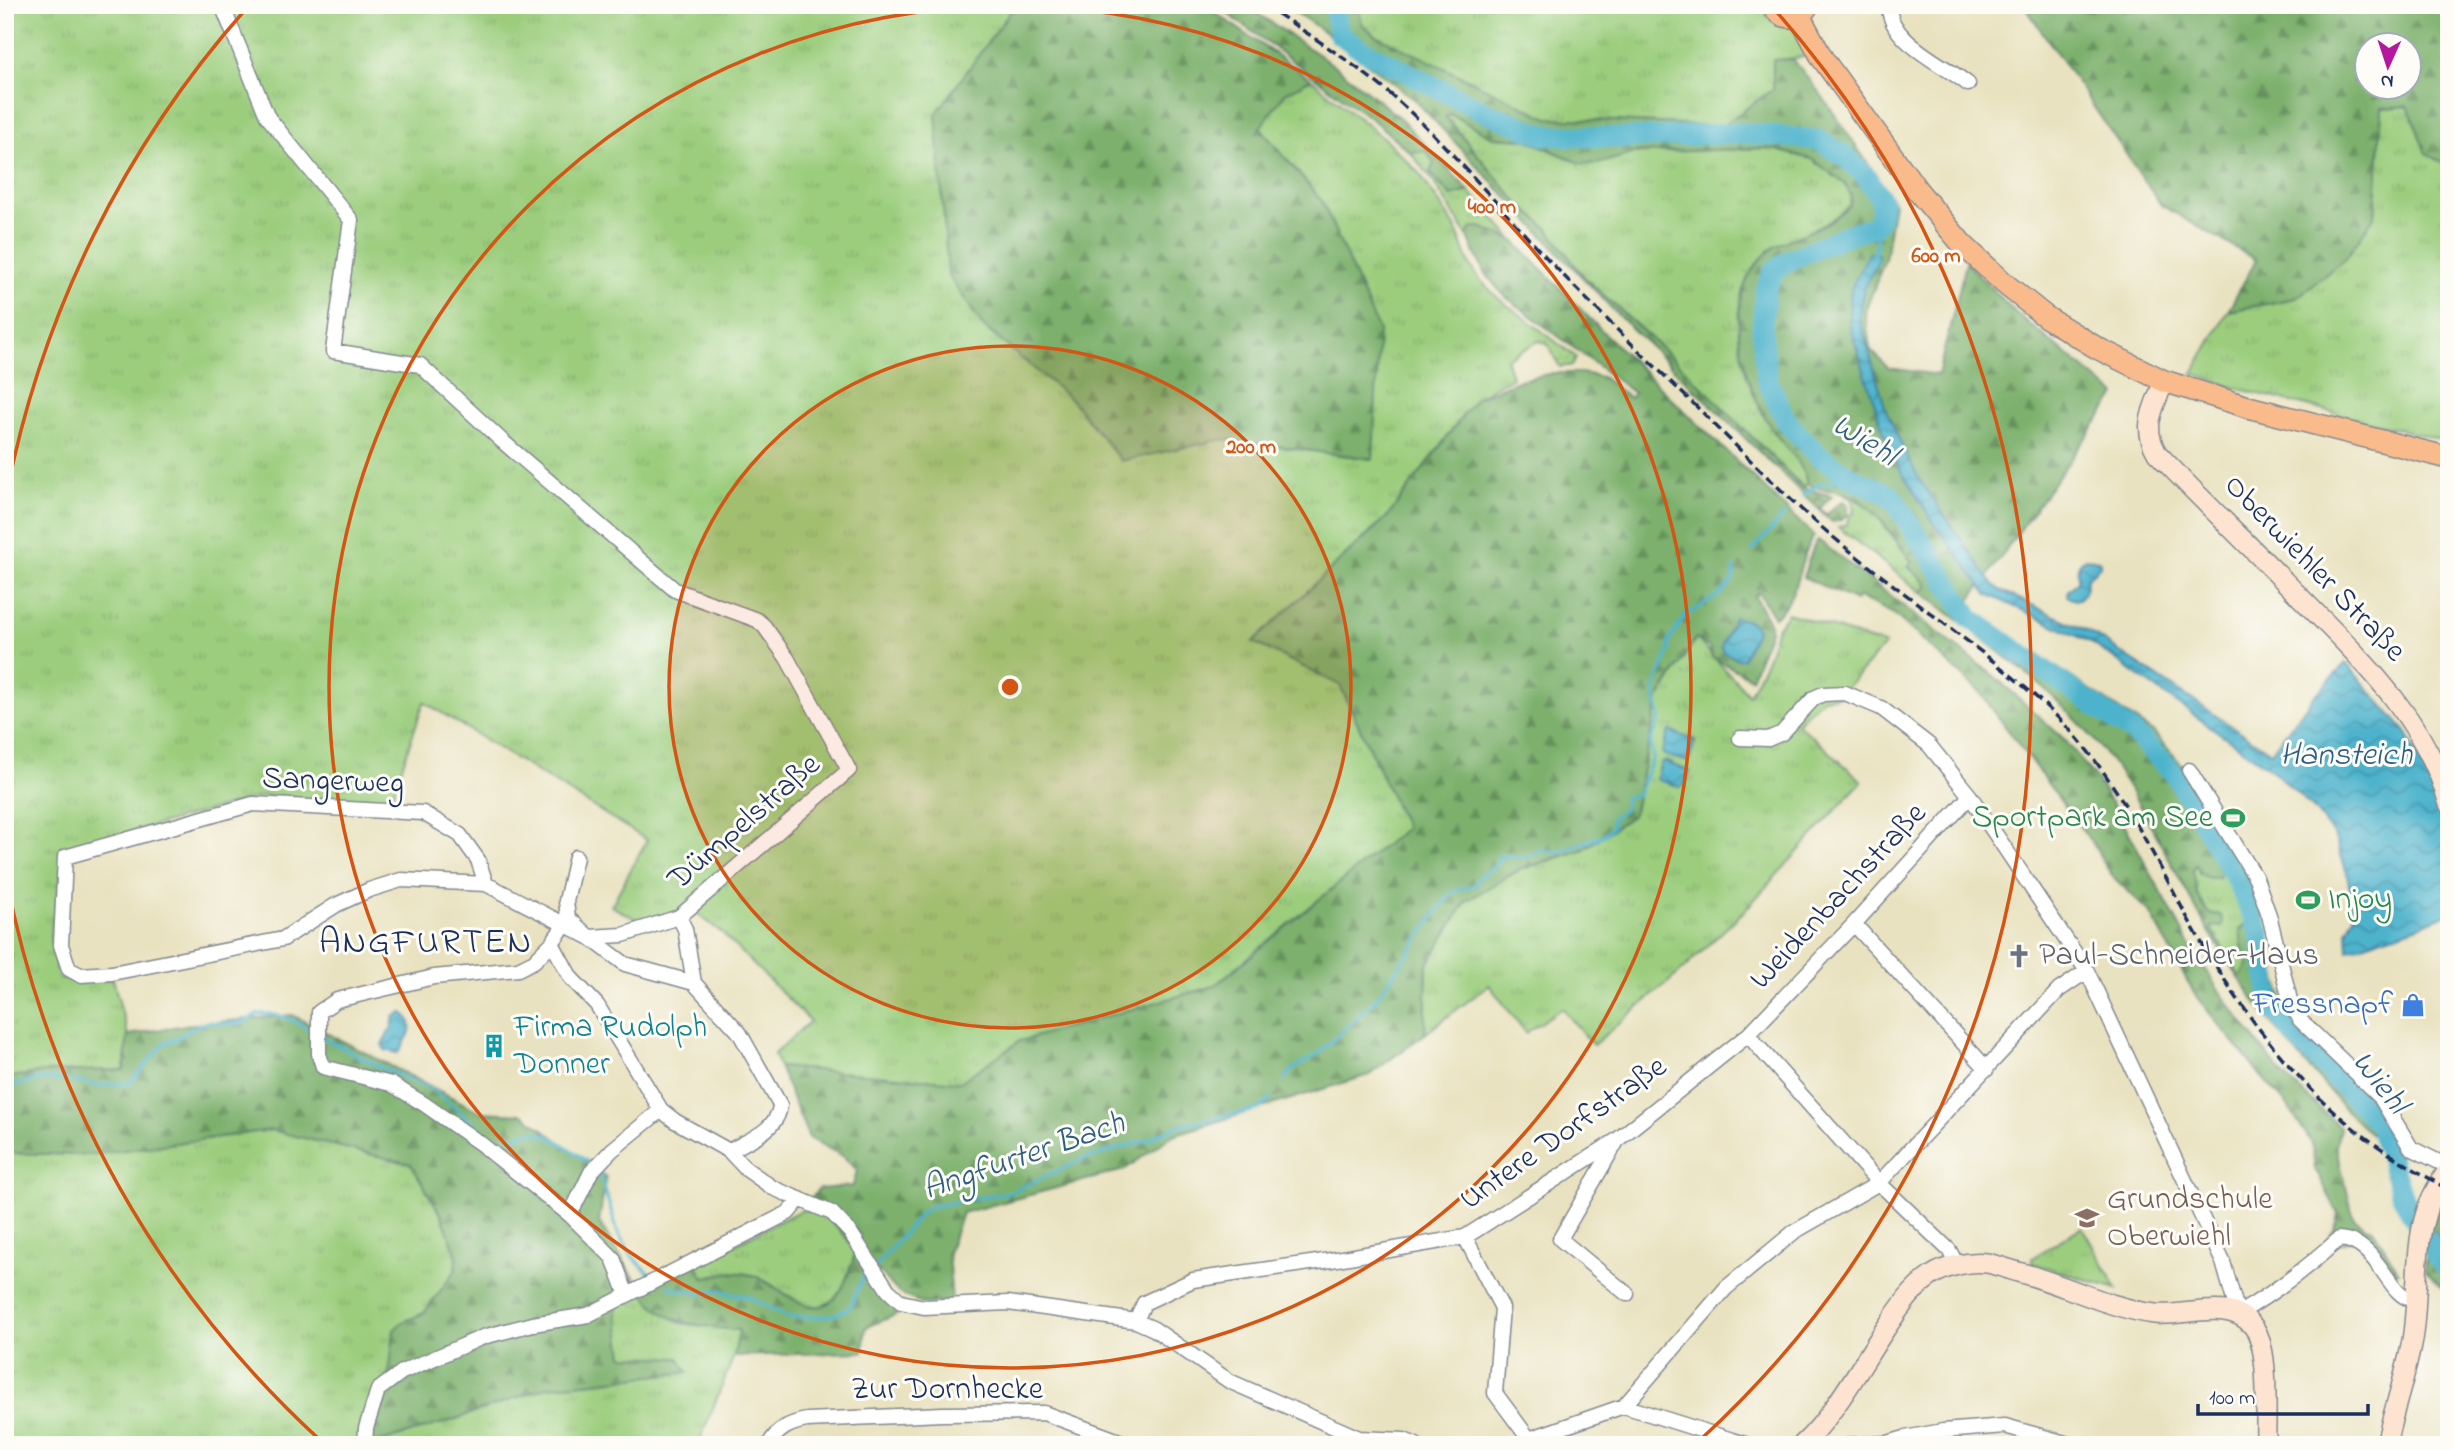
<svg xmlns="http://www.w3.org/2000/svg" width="2454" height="1450" viewBox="0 0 2454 1450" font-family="'Indie Flower',sans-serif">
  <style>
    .grass { fill: url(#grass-tufts); stroke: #5b7e6e; stroke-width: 2 }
    .forest { fill: url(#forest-firs); stroke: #4c7065; stroke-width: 2; fill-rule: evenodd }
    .water { fill: url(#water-waves); stroke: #347195; stroke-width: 2 }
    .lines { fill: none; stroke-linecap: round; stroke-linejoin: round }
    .stream { stroke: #4db3cc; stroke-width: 3.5 }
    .river { stroke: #4db3cc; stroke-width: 21 }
    .minor-casing { stroke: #82888f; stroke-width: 17 }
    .secondary-casing { stroke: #82888f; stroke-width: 22 }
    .primary-casing { stroke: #82888f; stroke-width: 24 }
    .minor { stroke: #fff; stroke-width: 14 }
    .secondary { stroke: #fde4d1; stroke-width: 19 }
    .primary { stroke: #fabb8c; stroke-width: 21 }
    .rail { stroke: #1b2f5e; stroke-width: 3.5; stroke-dasharray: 10 5; stroke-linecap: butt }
    .ring { fill: none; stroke: #d45514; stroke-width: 3.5 }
    .labels { text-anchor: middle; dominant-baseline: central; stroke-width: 6; stroke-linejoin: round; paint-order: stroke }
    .street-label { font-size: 32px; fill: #1b2f5e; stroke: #fdfcf7 }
    .leisure-label { font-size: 32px; fill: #27864d; stroke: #fdfcf7; text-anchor: end }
    .worship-label { font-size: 32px; fill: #5b616d; stroke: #fdfcf7; text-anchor: start }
    .shop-label { font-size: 32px; fill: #366cbe; stroke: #fdfcf7; text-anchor: end }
    .culture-label { font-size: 32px; fill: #0d838f; stroke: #fdfcf7; text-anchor: start }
    .education-label { font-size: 32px; fill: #785e54; stroke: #fdfcf7; text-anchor: start }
    .water-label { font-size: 33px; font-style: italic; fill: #2c5d84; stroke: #fdfcf7 }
    .quarter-label { font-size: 35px; letter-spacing: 2px; fill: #1b2f5e; stroke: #fdfcf7 }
    .centre { fill: #d45514; stroke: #fdfcf7; stroke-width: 3.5 }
    .ring-label { font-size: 21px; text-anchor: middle; font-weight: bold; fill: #d45514; stroke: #fdfcf7; stroke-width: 6; stroke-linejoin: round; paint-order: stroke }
  </style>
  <defs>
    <pattern id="grass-tufts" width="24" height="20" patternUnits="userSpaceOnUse" patternTransform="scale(1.75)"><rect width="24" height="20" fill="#9bcd7d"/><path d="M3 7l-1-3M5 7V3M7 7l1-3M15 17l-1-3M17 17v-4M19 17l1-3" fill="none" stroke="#85b06e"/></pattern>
    <pattern id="forest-firs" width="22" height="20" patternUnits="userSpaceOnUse" patternTransform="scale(1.75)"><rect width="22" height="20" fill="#7cb06c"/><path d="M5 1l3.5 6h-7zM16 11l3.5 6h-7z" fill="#65905c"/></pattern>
    <pattern id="water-waves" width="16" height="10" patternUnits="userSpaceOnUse" patternTransform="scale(1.75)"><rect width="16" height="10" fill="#4db3cc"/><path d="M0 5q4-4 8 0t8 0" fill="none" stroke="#3f92a9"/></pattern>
  </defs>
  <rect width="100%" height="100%" fill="#fdfcf7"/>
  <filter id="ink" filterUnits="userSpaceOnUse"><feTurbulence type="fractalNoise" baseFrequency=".0143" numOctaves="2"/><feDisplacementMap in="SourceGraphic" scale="14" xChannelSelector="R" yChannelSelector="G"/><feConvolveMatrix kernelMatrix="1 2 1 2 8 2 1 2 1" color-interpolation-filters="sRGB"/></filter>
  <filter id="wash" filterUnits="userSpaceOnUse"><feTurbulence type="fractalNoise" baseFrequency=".00686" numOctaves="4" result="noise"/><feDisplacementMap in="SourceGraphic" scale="28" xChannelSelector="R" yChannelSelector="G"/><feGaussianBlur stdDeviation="1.57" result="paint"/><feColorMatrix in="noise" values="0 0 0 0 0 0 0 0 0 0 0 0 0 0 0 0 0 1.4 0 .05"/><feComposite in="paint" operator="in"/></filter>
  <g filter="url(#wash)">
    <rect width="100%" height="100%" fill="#e9e2c0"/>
    <path class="grass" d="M5,5H1015L936,115L941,169L983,326L1072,400L1121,461L1224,439L1372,459L1322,201L1260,128L1285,93L1311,79L1387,141L1419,173L1455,227L1470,265L1481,281L1498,298L1576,357L1573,365L1560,367L1547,343L1539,341L1506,359L1512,377L1476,398L1388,516L1253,642L1340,685L1406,828L1214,986L1020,1041L960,1083L779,1067L774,1054L810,1021L722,933L691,908L640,921L611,906L647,840L424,702L390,802L262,796L66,850L50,936L59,979H113L128,1035L124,1070L44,1072L5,1078Z
      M1358,5H1764L1767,16L1791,26L1811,54L1793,59L1773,60L1774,89L1722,126L1548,118L1375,35L1362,24Z
      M2408,106L2426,152L2449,166V442L2236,388L2193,373L2228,311L2296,298L2375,216L2382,108Z
      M1450,114L1493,137L1526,139L1580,163L1597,164L1634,153L1768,148L1812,159L1845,184L1851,196L1850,205L1829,222L1768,251L1771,428L1803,467L1807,484L1804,488L1651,338L1584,277L1548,229L1517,202L1446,117Z
      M1425,150L1435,163L1430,172L1451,196L1469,191L1513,240L1480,227H1473L1467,235L1431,178L1411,153L1414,151Z
      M1844,493L1871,508L1912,562L1908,567L1927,584V588L1921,592L1838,527L1847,525V522L1854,511L1852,500Z
      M1788,613L1885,645L1839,696L1823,698L1797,723L1862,781L1746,909L1678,974L1593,1045L1562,1008L1526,1033L1489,985L1425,1034L1427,965L1466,901L1519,870L1584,849L1633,815L1658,700L1696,638L1749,695L1767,659L1777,628Z
      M2230,841L2246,869L2231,889L2247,922L2242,946L2249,962L2242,976L2239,977L2212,930V925L2220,915L2208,913L2197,894L2192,870L2196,865Z
      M271,1130L411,1164L442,1216L457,1256L455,1271L424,1313L401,1323L389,1375L361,1445H5V1153L88,1155Z
      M801,1210C829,1210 842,1230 856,1252C851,1265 847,1282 839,1293C813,1329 777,1281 752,1275C732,1270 723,1273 703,1278L696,1264Z
      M2082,1227L2117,1289L2032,1263V1258Z
      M642,1291L680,1323L740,1330L734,1356L698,1445H371L453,1420L547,1387L687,1372L679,1358L623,1356L616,1307Z"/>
    <path class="forest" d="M1015,5H1108L1131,22L1144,5H1204L1311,79L1285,93L1260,128L1322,201L1379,331L1373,459L1224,439L1121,461L1072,400L983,326L948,275L936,114Z
      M1216,5H1245L1338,68L1401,119L1469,191L1451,196L1430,172L1434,163L1425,150L1421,152L1414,151L1411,153L1373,120Z
      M1285,5H1358L1362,24L1375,35L1548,118L1722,126L1773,89V60L1793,59L1822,96L1894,202L1885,259L1865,312L1870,349L1888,368L1938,375L1966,262L2016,313L2116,395L1966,606L2154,733L2183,766L2230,841L2234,857L2217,878H2209L2200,874L2196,865L2193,870L2197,894L2208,913L2220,915L2223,920L2222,927L2212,926V930L2239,976H2242L2249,962L2242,946L2240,930L2247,922L2231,889L2235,866L2239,864C2245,873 2252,882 2256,892C2273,930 2270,975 2289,1012L2386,1115L2396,1151C2386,1144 2375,1137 2365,1129C2351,1118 2338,1101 2326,1087C2279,1035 2238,982 2203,921C2171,866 2146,808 2107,756C2057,690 1987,642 1921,592L1927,588V584L1908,566L1912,562C1893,536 1876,504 1844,493C1832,489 1818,491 1807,484C1801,456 1784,449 1770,426C1741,379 1718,296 1767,253C1783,238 1810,234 1829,222C1836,217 1843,211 1850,205L1851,196L1845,184L1812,159L1768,148L1634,153L1597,164L1580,163L1526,139L1493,137L1450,114L1446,117L1517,202L1548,229L1584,277L1682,367L1803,488L1832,496L1820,508L1826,515L1839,503L1844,501L1848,505V516L1839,521L1832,522L1618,315L1415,100L1345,46Z
      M2024,5H2449V166L2426,153L2408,106L2382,108L2375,216L2346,258L2296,298L2228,311L2256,260L2161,205ZM2366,46H2408V88H2366Z
      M1473,227H1480L1513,240L1607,336L1814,536C1797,559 1800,599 1774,617L1759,593L1754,595L1770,624V631L1751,678L1712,657L1710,648L1696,638L1658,700L1633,815L1584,849L1519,870L1466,901L1427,965L1425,1034L1369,1075L1173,1135L1124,1170L962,1213L948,1253L952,1301L923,1304L899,1293L810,1199L819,1189L853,1186L857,1170L843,1156L809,1138L779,1067L960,1082L1020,1041L1214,986L1406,828L1340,685L1253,642L1388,516L1476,398L1520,380L1553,373H1581L1602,377L1630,398L1634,393L1506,297C1485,277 1478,261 1467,235Z
      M1818,540L1994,676L2065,740L2096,779L2122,820L2187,940L2217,988L2281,1073L2340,1127L2336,1146L2353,1216L2365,1227L2373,1229L2398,1271L2391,1276L2355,1239L2322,1248L2335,1227L2338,1213L2315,1169L2312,1143L2287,1105L2261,1076L2195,995L2150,912L2111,875L2095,847L1978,690L1894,614L1859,597L1856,601L1803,577L1814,546Z
      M292,1015L480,1112L523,1114L606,1177L599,1222L642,1290L696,1264L704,1278C723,1273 732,1270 752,1275C777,1282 813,1329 839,1293C847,1282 851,1265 856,1252L885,1296L903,1312L866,1327L863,1352L734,1356L739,1330C703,1326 662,1327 643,1291L616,1307L623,1356L679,1358L688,1372L547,1387L453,1420L370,1445L372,1431L389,1375L394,1330L401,1323L424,1313L455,1271L457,1256L442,1216L411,1164L271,1130L88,1155L5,1153V1078L44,1072L124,1070L128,1035L185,1025Z
      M2442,1206L2449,1209V1293L2425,1270C2426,1251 2428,1221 2442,1206Z"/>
    <path class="water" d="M1869,253H1875L1879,256C1878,266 1871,273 1867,282C1862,293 1860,305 1859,317L1886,410L1903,448L1919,479L1991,582L2000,590L2090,632L2271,752L2311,700L2346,663L2406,732L2437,795L2449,840V913L2419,926L2348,950L2347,929L2354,916L2347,873L2334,835L2312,807L2272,770L2090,642L1987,594L1931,519L1899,468L1883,431L1850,326L1849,300L1852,286Z
      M2086,558L2100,561V566L2087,579C2086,591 2081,607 2067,596V592L2078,581C2078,570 2075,563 2086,558Z
      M1734,618C1742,618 1754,621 1757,630L1743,658L1738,659L1723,652L1721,646Z
      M1669,731L1695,740L1689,762L1664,755L1662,752Z
      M1664,761L1689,771L1685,784L1680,787L1658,780L1657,777L1661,763Z
      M402,1012C419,1025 407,1039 398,1053L385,1050L382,1044L392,1027L394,1017Z"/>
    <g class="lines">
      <path class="stream" d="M1874,226L1877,240L1874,255
        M1803,496L1819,484L1852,478
        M1753,550L1784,515
        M324,1038L378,1066L433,1090L481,1129
        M1285,1079L1293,1069L1318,1054L1376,999L1446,899L1454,891L1477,884L1480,876L1497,865L1499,856L1529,857L1540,850L1558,852L1602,836L1613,827L1611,819L1625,809L1624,798L1638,794L1653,758L1650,743L1660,718L1654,690L1669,650V641L1685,616L1720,594L1732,581L1735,567
        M5,1087L41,1079L68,1080L98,1085L130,1083L165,1042L174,1040L198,1025L208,1022L228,1024L245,1022L257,1014H270L285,1017L310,1029
        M495,1137C509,1146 518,1131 533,1132C553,1134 576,1154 593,1166
        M599,1171L618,1233L631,1255L652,1276
        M876,1266L923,1211L933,1206L1011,1192L1081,1160L1144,1141L1180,1125L1259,1109L1271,1098
        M669,1287L704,1294L720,1290L731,1294L747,1296L788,1317H818L837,1314L850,1307L863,1277L871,1271"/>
      <path class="river" d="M1334,5L1339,34L1363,50L1483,111L1543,135L1626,138L1744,133L1818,140L1843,155L1866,176L1882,201L1880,217L1874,226L1844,236L1790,260L1774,271L1765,290L1762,330L1767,380L1787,422L1819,456L1852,478L1891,495L1970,618L2134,733L2174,773L2234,875L2260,932L2271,1004L2292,1032L2379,1124L2403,1198L2438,1258L2449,1269"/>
    </g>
  </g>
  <g filter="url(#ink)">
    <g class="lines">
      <g class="minor-casing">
        <path id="minor" d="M222,5L267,116L351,220L333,351L420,365L501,440L675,590L757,620L764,626L787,658L849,770L679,917L685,929L694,983
          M1889,5C1888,42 1944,64 1968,84
          M1740,738L1768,739L1782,733L1814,698L1823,694L1845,693L1881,708L1929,745L1970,796L2087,971L2223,1262L2238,1314C2275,1292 2307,1268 2339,1239C2380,1241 2387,1299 2415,1300
          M2189,770L2256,878L2269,915L2291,1004L2300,1020L2380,1097L2411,1148L2449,1167
          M576,857L566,901L568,918L589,937L623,935L679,917
          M486,884L478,860L460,835L423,813L253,804L65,857L61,945L69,969L80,975L112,973L283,939L336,905L369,890L401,880L486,884L589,937L625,964L694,983L739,1032L780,1105C778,1130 749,1140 729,1151
          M1854,924L1987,1069
          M564,926L552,943L534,961L518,969L434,977L337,1000L319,1012V1054L323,1067L391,1084L424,1104L481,1144L570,1215L613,1258L627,1295
          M552,943L571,978L597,1005L661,1110L675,1121L729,1151L746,1169L773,1188L832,1213L850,1232L888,1290L901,1302L924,1307L1008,1303L1136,1321L1154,1329L1229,1381L1359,1438L1404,1440L1416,1445
          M1748,1035L1854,924L1970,796
          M1617,1141L1560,1239L1627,1294
          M570,1215L591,1172L612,1150L661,1110
          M1465,1237L1502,1308L1495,1393L1529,1439
          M1136,1321L1144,1303L1193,1280L1331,1260L1465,1237L1617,1140L1748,1035L1879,1183L2059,990L2087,971
          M1624,1406L1748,1445
          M1905,1438L1943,1431L2005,1426L2072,1445
          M365,1445L366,1428L378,1390L402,1372L483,1337L533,1324L588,1315L788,1213L800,1199
          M769,1445C777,1429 790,1423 807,1420L942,1414L1044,1413L1130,1445
          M1521,1445L1529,1439L1624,1406L1726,1288L1794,1232L1879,1183L1949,1250L1957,1265
          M1850,1445L1888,1443L1905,1438L1909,1443"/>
      </g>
      <g class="secondary-casing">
        <path id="secondary" d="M2164,381C2154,408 2141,426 2157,453C2203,501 2251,547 2297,594C2357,655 2426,718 2449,804
          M1802,1445C1834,1416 1861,1365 1886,1328C1899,1309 1912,1289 1931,1276C1946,1266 1969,1261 1987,1263C1997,1265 2008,1269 2018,1272C2064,1284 2108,1308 2155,1314C2186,1317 2229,1298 2252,1325C2271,1346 2265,1415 2266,1445
          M2386,1445C2393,1410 2406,1376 2412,1340C2422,1281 2407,1221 2449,1170"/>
      </g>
      <g class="primary-casing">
        <path id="primary" d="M1773,5C1781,20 1797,21 1807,7
          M1799,15L1822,58L1917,190L1962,244L2005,284L2046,317L2097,348L2164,381L2248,407L2449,458"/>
      </g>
      <use href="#minor" class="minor"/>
      <use href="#secondary" class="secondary"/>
      <use href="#primary" class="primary"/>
      <path class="rail" d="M1265,5C1309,35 1356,64 1396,99C1449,146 1494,202 1542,253C1593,307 1646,358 1699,409C1733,443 1767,477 1802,510C1853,556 1908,596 1962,637C2002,668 2043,699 2077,738C2125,794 2156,861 2192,926C2234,1000 2288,1076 2356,1130C2385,1153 2417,1171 2449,1190"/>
    </g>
  </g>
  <circle cx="1010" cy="687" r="341" fill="#d45514" fill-opacity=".12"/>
  <g class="ring">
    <circle cx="1010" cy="687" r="341"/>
    <circle cx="1010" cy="687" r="681"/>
    <path d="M320 1440A1022 1022 0 0 1 7 882M7 492A1022 1022 0 0 1 245 10M1775 10A1022 1022 0 0 1 1700 1440"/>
  </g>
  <defs>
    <g id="stadium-bare" transform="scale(1.89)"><path d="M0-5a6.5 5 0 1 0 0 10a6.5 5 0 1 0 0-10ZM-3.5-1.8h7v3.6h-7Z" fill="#2e9e5b" stroke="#fdfcf7" stroke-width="2.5" paint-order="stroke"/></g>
    <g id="church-bare" transform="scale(1.89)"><path d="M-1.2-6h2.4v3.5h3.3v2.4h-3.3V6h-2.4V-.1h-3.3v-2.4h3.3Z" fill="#6b7280" stroke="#fdfcf7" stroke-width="2.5" paint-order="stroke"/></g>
    <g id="shop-bare" transform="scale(1.89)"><path d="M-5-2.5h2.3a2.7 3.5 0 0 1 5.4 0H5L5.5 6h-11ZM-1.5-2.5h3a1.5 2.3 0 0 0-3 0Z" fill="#3f7fe0" stroke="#fdfcf7" stroke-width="2.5" paint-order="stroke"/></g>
    <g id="building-bare" transform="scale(1.89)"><path d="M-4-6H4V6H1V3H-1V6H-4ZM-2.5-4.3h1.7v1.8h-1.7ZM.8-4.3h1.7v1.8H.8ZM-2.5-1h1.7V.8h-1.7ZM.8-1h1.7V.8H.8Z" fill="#0f9aa8" stroke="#fdfcf7" stroke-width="2.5" paint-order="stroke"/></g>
    <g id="school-bare" transform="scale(1.89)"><path d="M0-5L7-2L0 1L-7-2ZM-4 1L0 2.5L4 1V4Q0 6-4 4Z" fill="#8d6e63" stroke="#fdfcf7" stroke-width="2.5" paint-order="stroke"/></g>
  </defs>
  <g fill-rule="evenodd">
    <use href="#stadium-bare" x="2233" y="818"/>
    <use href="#stadium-bare" x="2308" y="900"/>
    <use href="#church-bare" x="2019" y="956"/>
    <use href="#shop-bare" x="2413" y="1005"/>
    <use href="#building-bare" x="494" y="1046"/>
    <use href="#school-bare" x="2087" y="1218"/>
  </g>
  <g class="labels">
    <g class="street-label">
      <text transform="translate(2314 569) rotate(46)">Oberwiehler Straße</text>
      <text transform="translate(333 782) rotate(2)">Sangerweg</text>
      <text transform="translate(745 823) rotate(-41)">Dümpelstraße</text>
      <text transform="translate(1839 897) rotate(-47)">Weidenbachstraße</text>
      <text transform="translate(1564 1134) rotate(-35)">Untere Dorfstraße</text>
      <text x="947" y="1390">Zur Dornhecke</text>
    </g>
    <g class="leisure-label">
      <text x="2213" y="818">Sportpark am See</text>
      <text x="2328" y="900" text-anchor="start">Injoy</text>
    </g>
    <g class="worship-label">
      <text x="2039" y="956">Paul-Schneider-Haus</text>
    </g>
    <g class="shop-label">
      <text x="2393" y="1005">Fressnapf</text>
    </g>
    <g class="culture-label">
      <text x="514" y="1028">Firma Rudolph<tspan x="514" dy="37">Donner</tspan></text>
    </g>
    <g class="education-label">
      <text x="2107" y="1200">Grundschule<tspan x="2107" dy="37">Oberwiehl</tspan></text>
    </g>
    <g class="water-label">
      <text transform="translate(1864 441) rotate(32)">Wiehl</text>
      <text x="2346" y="756">Hansteich</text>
      <text transform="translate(2379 1083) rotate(52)">Wiehl</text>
      <text transform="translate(1024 1157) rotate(-19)">Angfurter Bach</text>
    </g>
    <g class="quarter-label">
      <text x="426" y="943">ANGFURTEN</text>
    </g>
  </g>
  <circle cx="1010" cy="687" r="10" class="centre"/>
  <g class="ring-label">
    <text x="1492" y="213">400 m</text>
    <text x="1936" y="262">600 m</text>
    <text x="1251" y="453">200 m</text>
  </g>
  <rect width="2454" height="1450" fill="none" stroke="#fdfcf7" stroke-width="28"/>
  <g transform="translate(2388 66) rotate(183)"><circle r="33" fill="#fdfcf7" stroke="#a3aaba" stroke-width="2"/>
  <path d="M0-5L12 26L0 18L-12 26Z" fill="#b5179e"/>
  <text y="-10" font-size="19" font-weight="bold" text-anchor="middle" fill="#1b2f5e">N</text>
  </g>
  <path d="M2198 1404v10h170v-10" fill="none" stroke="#1b2f5e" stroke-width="3.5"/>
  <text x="2209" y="1404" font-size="21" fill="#1b2f5e" stroke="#fdfcf7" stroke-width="5" paint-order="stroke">100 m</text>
</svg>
